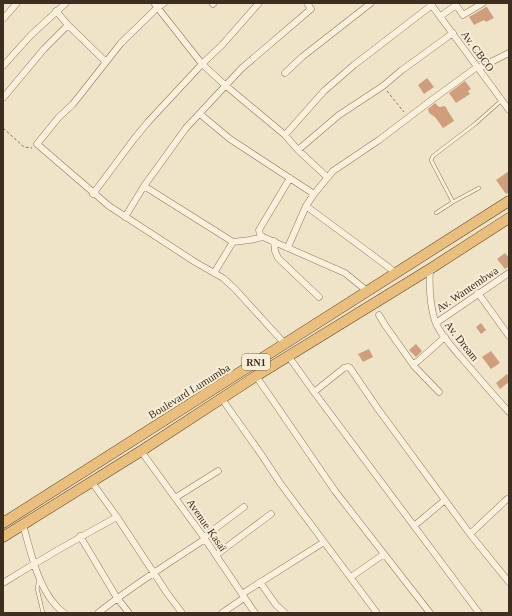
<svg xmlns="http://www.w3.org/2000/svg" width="512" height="616" viewBox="0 0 512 616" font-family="'Times New Roman',serif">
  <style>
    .building { fill: #cf9f7d }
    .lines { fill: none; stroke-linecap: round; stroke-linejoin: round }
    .service-casing { stroke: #8d765c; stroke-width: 4 }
    .minor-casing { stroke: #8d765c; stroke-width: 7 }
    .trunk-casing { stroke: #5b4430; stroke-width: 11 }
    .path { stroke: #8d765c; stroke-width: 1; stroke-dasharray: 3 2; stroke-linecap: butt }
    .service { stroke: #faf1dc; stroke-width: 3 }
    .minor { stroke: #faf1dc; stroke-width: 6 }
    .trunk { stroke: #eabe7c; stroke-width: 10 }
    .labels { text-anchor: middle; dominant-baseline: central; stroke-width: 4; stroke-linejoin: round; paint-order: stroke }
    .shield { fill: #f7eed8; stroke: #756857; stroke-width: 1 }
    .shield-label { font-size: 10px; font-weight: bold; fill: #3d2e20 }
    .street-label { font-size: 11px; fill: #3d2e20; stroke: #f7eed8 }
  </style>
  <rect width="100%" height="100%" fill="#f0e4c8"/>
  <path class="building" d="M486,7H487L494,18L486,22L484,20L474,25L469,17Z
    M427,78L434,87L424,94L418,85Z
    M465,81L471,89L468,91L470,94L456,103L449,93Z
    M435,103L439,107L445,106L454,121L443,128L435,117L429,113L428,109Z
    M509,171V192L506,194L496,180Z
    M505,253L509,258V266L505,269L497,259Z
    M481,323L486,330L481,334L476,327Z
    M416,344L422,351L416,357L409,350Z
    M369,349L373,357L363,362L358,354Z
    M491,351L500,363L491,369L482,357Z
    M507,374L509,377V382L500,389L496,383Z"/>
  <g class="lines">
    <g class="service-casing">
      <path id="service" d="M453,202L431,160L433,156L475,124L502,100
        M436,213L453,202L479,188
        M39,581L37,588L43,613"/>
    </g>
    <g class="minor-casing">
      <path id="minor" d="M154,3L202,64L225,85L285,135L298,150L327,177
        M164,3L157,8L121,43L73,104L59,117L37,144L109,206L195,262L223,278L235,289L285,344
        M430,3L509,110
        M213,4L214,3
        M56,11L68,25L106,62
        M441,16L456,5L463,15L483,3
        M3,19L17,3
        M3,66L31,35L66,3
        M479,68L509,53
        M285,73L302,57L371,3
        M3,98L44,49L68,25
        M200,114L230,139L314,194
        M285,135L324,91L354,65L432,5
        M298,150L339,115L383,86L402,70L453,33
        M290,178L259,230L260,234L263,237L345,273L367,291
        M144,186L233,242L250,240L263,237
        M93,194L134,139L148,122L202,64L222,45L259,3
        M306,206L371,254L396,273
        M125,217L144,186L186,128L242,68L311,9L307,3
        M274,241L275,251L278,258L319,297
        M288,247L306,206L314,194L333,171L379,140L433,99L477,67
        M430,269C429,286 430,305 435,321C439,333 450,344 458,354C475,373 491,393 509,412
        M214,273L233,242
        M478,293L509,336
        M379,315L385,325L414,366L439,392
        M436,323L509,273
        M289,357L314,392L479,613
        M413,364L418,361L445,337
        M256,376L335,491L430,613
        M314,392L344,368L348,367L350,368L378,409L470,534L509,582
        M222,399L261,454L280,483L377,613
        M141,451L205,539L242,594L255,613
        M91,481L117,517L167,593L182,613
        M175,498L218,471
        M23,525C30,549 37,583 53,602C56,606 60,610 64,613
        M414,526L445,500
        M470,534L504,502L507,499H509
        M80,536L117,598L129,613
        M204,537L244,507
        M216,555L271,514
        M351,577L384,554
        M260,582L276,605L285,613
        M3,583C40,560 78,538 117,517
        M242,594L324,542
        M98,613C132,586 169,563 205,539
        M222,613L244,598"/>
    </g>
    <g class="trunk-casing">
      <path id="trunk" d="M3,523L509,201
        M3,537L141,451L256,376L430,269L509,218"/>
    </g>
    <path class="path" d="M387,91L404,112
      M3,128L24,147L32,148"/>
    <use href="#service" class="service"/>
    <use href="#minor" class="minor"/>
    <use href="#trunk" class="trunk"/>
  </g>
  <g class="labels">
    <rect class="shield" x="242" y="354" width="28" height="16" rx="3"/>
    <g class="shield-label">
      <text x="256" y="362">RN1</text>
    </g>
    <g class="street-label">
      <text transform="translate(478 51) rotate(54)">Av. CBCO</text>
      <text transform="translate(467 289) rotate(-34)">Av. Wantembwa</text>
      <text transform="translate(462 341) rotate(52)">Av. Dream</text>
      <text transform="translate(189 391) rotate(-32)">Boulevard Lumumba</text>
      <text transform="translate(207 525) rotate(55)">Avenue Kasaï</text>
    </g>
  </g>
  <rect width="512" height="616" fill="none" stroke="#3d2e20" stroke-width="8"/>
</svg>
